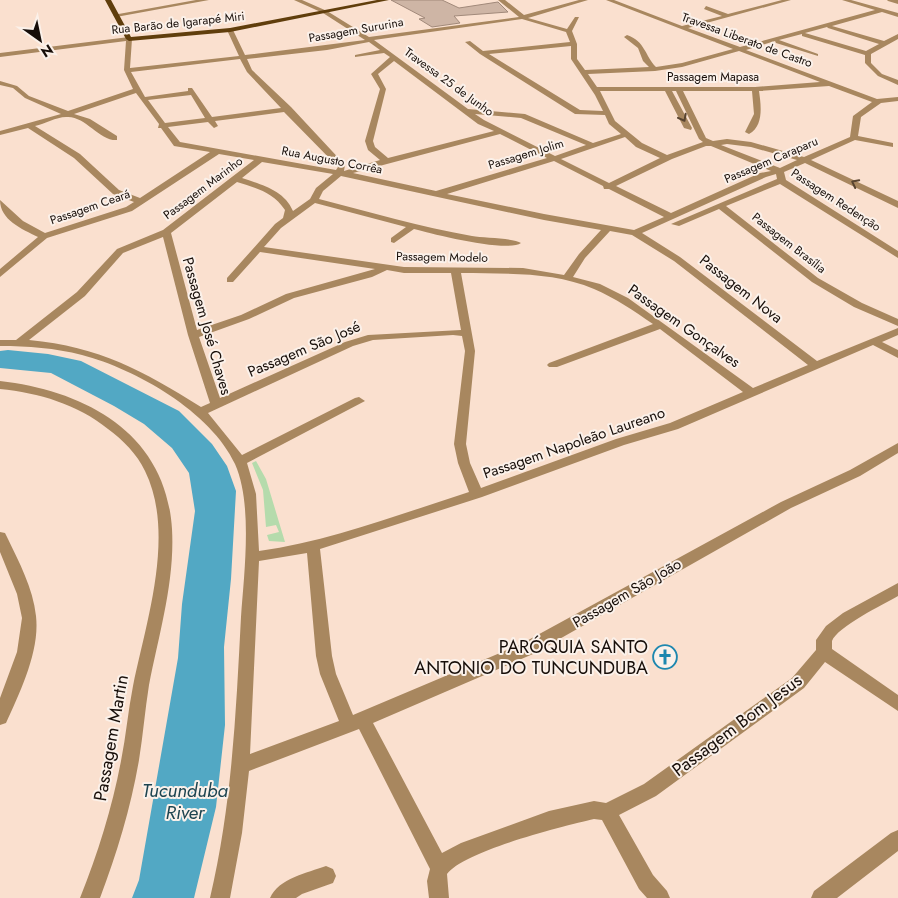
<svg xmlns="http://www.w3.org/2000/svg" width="898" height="898" viewBox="0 0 898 898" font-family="Jost,sans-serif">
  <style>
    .green { fill: #b5dbac }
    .water { fill: #52a8c4 }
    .building { fill: #ceb5a5; stroke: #a1897a }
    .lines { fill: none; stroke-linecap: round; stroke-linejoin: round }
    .minor { fill: #a8875f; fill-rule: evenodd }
    .major { fill: #603e0c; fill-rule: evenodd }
    .oneway { stroke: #584430 }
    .labels { text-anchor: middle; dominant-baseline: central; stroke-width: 4; stroke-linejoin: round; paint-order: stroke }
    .far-street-label { font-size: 12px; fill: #170e09; stroke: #fbf1ea }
    .street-label { font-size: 15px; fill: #170e09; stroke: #fbf1ea }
    .near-poi-label { font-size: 18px; fill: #170e09; stroke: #fbf1ea; text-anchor: end }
    .near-street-label { font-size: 18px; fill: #170e09; stroke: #fbf1ea }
    .near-water-label { font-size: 19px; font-style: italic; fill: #1d4450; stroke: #fbf1ea }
  </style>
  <rect width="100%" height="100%" fill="#fae0cf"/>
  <path class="green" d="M256,461L266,479L285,542L269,541L267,535L279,532L276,525L266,527L263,490L252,463Z"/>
  <path class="water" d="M8,350L48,354L81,361L179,411L212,444L227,466L236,491L231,579L224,647L225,725L216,807L194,898H132L139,880L178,658L182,604L195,511L189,473L172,448L144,424L114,406L51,373L0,368V351Z"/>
  <path class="building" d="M391,0H442L459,8L498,2L508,12L454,16L460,23L432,27L419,19L425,18Z"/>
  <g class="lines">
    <path class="minor" d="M196,0H209L116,17L113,15Z
      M294,0H302L327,11L369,37L519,17L498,0H505L524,15L579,0H588L528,18L567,29L575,17H579L572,31L577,44V59L585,70L649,67L643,61L638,48L624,37L627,35C645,41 645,56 656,67L682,63L733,49L606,0H614L682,26L722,16L704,9L706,6L728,14L782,0H791L688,28L740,47L875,10L842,0H851L898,13V17L882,12L832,26L884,41L898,34V39L871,54V63L882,74L898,80V85L878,76L865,63V55L802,36V34L779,40L818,54V56L776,43L775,41L746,50L877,99L898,97V101L881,103L861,117L858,136L893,143V147L855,140L811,160L898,201V208L805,163L784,172L786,180L898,251V258L780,184L726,206L818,278L862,303L898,319V326L854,307L812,282L719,209L679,226L671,224L777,179L776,174L766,177L642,233L680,257L817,361L898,328V335L882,342L898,350V358L873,345L678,429L624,445L482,497L320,549L332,656L336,674L353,715L521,644L781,502L850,470L898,443V453L860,476L791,508L533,654L373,723L442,853L461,843L549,811L594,801L606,803L644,784L792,678L816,650V640L826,626L843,613L898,583V596C884,604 837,627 832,641C832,642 832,648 832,649L898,695V711L825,662L804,688L656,796L619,815L653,875L667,891L670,898H647L639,889L602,820L594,819C563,826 464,851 447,874L449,898H429L427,881L430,869L359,729L249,771L242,833L230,898H210C232,805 236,712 241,617C244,574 253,504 235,464C211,412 136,369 82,355C55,348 28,346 0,346V340H16L77,292L117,249L163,230L254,160L219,154L132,211L47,238L0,277V269L38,237C22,229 0,220 0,200L23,221L45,233L126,207L134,202L113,194L74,158L28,128L0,135V131L61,114L25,98L13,88L0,85V81L17,86L29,96L68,111L133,89L124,70L126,41L0,57V53L129,37L132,39L130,68L239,56L227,30L230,28L233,30L245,55L365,40L323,13ZM522,19L566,32L570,42L483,51L470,41L465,42L480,54L575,114L605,115L609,124L621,134L593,143L525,114L468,109L374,40ZM827,27L828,28L879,44L866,51L805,33ZM369,42L380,50L355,55V57L384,53L390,57L371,74L380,89L365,141L368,150L380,160L344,171L345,165L291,107L252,70L247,59L327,50ZM571,46V59L595,95L603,111L580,110L489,54ZM739,51L820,82L755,87H597L588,74L655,71L682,67ZM240,59L247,72L281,108L212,117L192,88H188V91L145,97L131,72ZM394,61L478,124L494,131L388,158L375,147L373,141L386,89L378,74ZM829,86L872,102L853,116L850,137L804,157L751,142L727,139L713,141L706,138L683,91H752L754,114L745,132L749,134C764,126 761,105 759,91ZM600,91H665L684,128L691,130L692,128L672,91H676L699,139L703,142L667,155L642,143L615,121ZM136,93L159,124L158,128H161L174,146L210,152L140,198L119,190L80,154L35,126C45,124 56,117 66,117C85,115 99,141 117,140V136L90,119L74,114ZM191,95L205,118L165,123L148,100ZM284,112L338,167L336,170L180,142L168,127L208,122L214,128L218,126L215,121ZM475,114L521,118L586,145L555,156L484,120ZM500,134L547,158L436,191L353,173ZM625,137L636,147L660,158L609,183L561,159ZM727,144L751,147L797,160L780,168L721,145ZM706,146H711L771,171L760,173L671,213L616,186L672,159ZM554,161L603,186L604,189H609L664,217L634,230L544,214L447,194ZM262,162L333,174L316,188L310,199L293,211C284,190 262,185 242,178ZM341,176L544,220L601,230L579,254L564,275L523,268L404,267L264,247L281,228L315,203L406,227L391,238V242L394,243L414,229C432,234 508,253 521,243C514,238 483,238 472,236C420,227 370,212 319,199L323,191ZM237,182C256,188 273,192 285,210L283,218L275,224L227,278V282H233L260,252L375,269L286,294L241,315L197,330L171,233ZM610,231L632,235L674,261L808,365L753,388L628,298L600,284L573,277L585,258ZM163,237L188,335L210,403L201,407C142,370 100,347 29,340L85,296L123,253ZM387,270L404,273H451L461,330L368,335L345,342L220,398L199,337L249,319L294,298L372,277ZM461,273C504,274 553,271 594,289C615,298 634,311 653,324L549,363L547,365L549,367H557L660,329L743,392L670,423L616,439L481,488L470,463L466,444L475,351ZM453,335L462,336L465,351L454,444L458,463L469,492C400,514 331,541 259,551L256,494L247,463L365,401L359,397L355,398L242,455L208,413L353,346L373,340ZM307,553L316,656L320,674L339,721L250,754L259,561Z
      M887,0H898V4L888,1Z
      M0,381C86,391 166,433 172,529C175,581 159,634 149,685C145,710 143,735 139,760C131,807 117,853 100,898H80C98,853 112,808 121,761C126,736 128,711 133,686C146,622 176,534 145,471C137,454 123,440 108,429C77,404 39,393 0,389Z
      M0,532L5,533L7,537C19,562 33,588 36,616C40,651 20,692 6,723L0,725V698L17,652L22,618L17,594L0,552Z
      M898,830V851L837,898H811L814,891L891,833Z
      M326,866L333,869L336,876L333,883L302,894L296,898H270C279,878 307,873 326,866Z"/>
    <path class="major" d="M105,0H111L131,37L230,28L377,0H389L230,32L129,41L126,39Z"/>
  </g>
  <defs><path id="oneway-chevron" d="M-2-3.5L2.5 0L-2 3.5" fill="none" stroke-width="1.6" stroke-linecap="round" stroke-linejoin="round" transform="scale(1.25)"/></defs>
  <g class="oneway">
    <use href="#oneway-chevron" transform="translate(683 118) rotate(62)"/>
    <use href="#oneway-chevron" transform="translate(855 183) rotate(-153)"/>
  </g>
  <defs>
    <g id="church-ring" transform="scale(1.25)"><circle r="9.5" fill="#fbf1ea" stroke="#1d87af" stroke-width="1.5"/><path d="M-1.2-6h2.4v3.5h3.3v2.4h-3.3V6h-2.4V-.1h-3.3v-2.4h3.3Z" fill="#1d87af"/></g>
  </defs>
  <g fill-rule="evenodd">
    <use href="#church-ring" x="665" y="657"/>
  </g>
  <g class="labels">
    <g class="far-street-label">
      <text transform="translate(178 23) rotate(-6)">Rua Barão de Igarapé Miri</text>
      <text transform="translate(356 30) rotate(-10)">Passagem Sururina</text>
      <text transform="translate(747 40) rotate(20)">Travessa Liberato de Castro</text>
      <text x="713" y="77">Passagem Mapasa</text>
      <text transform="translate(449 82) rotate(36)">Travessa 25 de Junho</text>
      <text transform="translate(526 154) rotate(-17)">Passagem Jolim</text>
      <text transform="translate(332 160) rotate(11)">Rua Augusto Corrêa</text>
      <text transform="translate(771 160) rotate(-23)">Passagem Caraparu</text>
      <text transform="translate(203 188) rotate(-37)">Passagem Marinho</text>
      <text transform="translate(836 200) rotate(33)">Passagem Redenção</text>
      <text transform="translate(90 207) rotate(-19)">Passagem Ceará</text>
      <text transform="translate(789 243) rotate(38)">Passagem Brasília</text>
      <text transform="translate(442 257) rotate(1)">Passagem Modelo</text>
    </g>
    <g class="street-label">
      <text transform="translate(741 289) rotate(38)">Passagem Nova</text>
      <text transform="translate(207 326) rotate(74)">Passagem José Chaves</text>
      <text transform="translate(684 326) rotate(35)">Passagem Gonçalves</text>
      <text transform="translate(304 349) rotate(-23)">Passagem São José</text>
      <text transform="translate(574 443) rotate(-19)">Passagem Napoleão Laureano</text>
      <text transform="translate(627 593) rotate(-30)">Passagem São João</text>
    </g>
    <g class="near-poi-label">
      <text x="648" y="647">PARÓQUIA SANTO<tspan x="648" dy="21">ANTONIO DO TUNCUNDUBA</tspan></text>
    </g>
    <g class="near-street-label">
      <text transform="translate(737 725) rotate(-37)">Passagem Bom Jesus</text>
      <text transform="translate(111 738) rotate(-80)">Passagem Martin</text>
    </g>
    <g class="near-water-label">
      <text x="185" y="790">Tucunduba<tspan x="185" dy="22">River</tspan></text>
    </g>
  </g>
  <g transform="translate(40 40) rotate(147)" stroke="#fbf1ea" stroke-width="4" paint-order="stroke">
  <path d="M0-4L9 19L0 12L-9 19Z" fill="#170e09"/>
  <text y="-8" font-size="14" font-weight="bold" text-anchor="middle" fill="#170e09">N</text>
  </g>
</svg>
